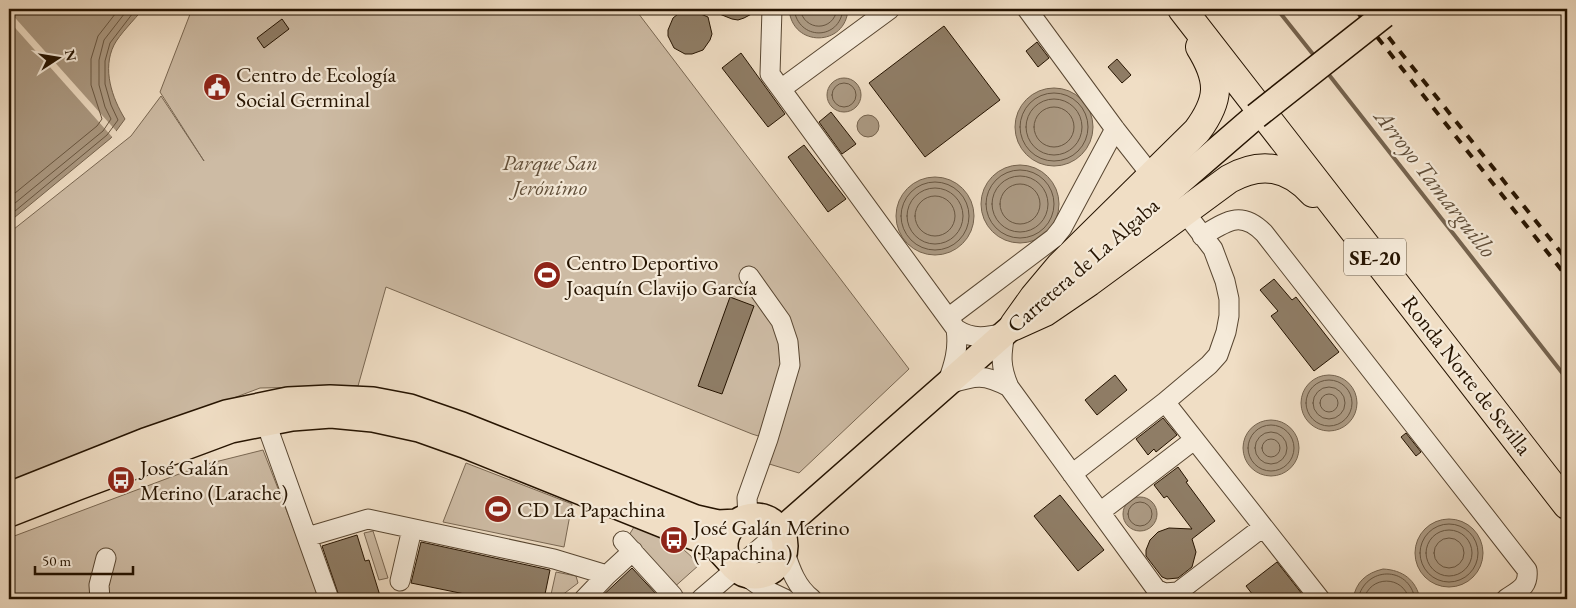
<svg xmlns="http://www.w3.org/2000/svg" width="1576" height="608" viewBox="0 0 1576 608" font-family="'EB Garamond',serif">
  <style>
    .green { fill: #cdbba4; stroke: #796752 }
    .water { fill: #ab9982; stroke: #75634e }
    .pier { fill: #f0dec5 }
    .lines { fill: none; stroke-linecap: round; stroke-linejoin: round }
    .shore { stroke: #685641; stroke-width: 1 }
    .stream { stroke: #75634e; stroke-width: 4 }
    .building { fill: #8f7d66; stroke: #251300 }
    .minor-casing { stroke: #584631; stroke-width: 21 }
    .major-casing { stroke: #251300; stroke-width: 28 }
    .highway-casing { stroke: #251300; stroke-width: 30 }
    .minor { stroke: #f5ead9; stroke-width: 19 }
    .major { stroke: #f0dec5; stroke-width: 25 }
    .highway { stroke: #f0dec5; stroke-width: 28 }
    .rail { stroke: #251300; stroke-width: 4; stroke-dasharray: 9 9; stroke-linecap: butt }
    .major-bridge-casing { stroke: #251300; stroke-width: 28; stroke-linecap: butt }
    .major-bridge { stroke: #f0dec5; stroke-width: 25 }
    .labels { text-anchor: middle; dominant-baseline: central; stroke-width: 4.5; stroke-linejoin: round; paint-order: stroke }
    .shield { fill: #f5ead9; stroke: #635441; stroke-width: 1 }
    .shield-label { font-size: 21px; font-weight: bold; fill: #251300 }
    .poi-label { font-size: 22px; fill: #251300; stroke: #f5ead9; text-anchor: start }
    .park-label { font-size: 22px; font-style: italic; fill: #604e39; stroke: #f5ead9 }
    .street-label { font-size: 22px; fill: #251300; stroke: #f5ead9 }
    .water-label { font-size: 24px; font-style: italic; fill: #614f3a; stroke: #f5ead9 }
  </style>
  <rect width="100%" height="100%" fill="#f0dec5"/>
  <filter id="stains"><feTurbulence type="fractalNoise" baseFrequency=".004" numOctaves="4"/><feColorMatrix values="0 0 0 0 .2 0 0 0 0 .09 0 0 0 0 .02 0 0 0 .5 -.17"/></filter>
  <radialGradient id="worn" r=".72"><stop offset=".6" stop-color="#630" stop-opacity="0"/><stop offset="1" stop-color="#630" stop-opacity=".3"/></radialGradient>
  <path class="green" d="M192,9H635L909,369L799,473L766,463L768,439L752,434L386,287L358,386L260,388L9,483V233L131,136L161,96L204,161L160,92Z
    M263,450L321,599H9V538L203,465Z
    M466,463L572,504L564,547L443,522Z
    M634,527C662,537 679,541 699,565L671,590L626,540Z
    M373,531L388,578L379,580L364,533Z
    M556,572L576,576L578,583L557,599H550Z"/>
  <path class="water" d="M9,9H143C135,19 119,35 114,45C102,69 112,98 125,119L111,138L9,222Z
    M789,9H848C846,47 792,48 789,9Z
    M827 95a17 17 0 1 1 34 0a17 17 0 1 1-34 0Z
    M1015 127a39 39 0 1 1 78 0a39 39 0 1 1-78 0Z
    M857 126a11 11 0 1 1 22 0a11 11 0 1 1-22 0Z
    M981 204a39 39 0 1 1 78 0a39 39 0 1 1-78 0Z
    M896 216a39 39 0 1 1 78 0a39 39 0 1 1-78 0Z
    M1301 403a28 28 0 1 1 56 0a28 28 0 1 1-56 0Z
    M1243 448a28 28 0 1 1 56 0a28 28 0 1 1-56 0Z
    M1123 514a17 17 0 1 1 34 0a17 17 0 1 1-34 0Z
    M1415 553a34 34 0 1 1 68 0a34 34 0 1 1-68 0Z
    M1383,569C1403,570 1416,580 1420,599H1353C1356,582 1366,573 1383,569Z"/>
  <path class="pier" d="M9,11L118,133L114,139L9,21Z"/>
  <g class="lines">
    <path class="shore" d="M794,9C798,41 840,41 843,9
      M800,9C804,32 834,32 837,9
      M832 95a12 12 0 1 1 24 0a12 12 0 1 1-24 0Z
      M1020 127a34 34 0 1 1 68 0a34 34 0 1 1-68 0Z
      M1026 127a28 28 0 1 1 56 0a28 28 0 1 1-56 0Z
      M1034 127a20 20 0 1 1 40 0a20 20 0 1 1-40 0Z
      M986 204a34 34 0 1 1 68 0a34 34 0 1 1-68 0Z
      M992 204a28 28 0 1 1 56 0a28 28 0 1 1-56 0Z
      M901 216a34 34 0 1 1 68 0a34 34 0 1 1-68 0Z
      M1000 204a20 20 0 1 1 40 0a20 20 0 1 1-40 0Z
      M907 216a28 28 0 1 1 56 0a28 28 0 1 1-56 0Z
      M915 216a20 20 0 1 1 40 0a20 20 0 1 1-40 0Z
      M9,198L97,126L102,119L91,85V59L98,36L119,9
      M9,208L103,131L111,119L105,107L99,85V60L104,40L128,9
      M9,216L107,135L118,120L111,105L105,84V61L110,43L136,9
      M1306 403a23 23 0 1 1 46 0a23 23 0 1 1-46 0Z
      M1313 403a16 16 0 1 1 32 0a16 16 0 1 1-32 0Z
      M1320 403a9 9 0 1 1 18 0a9 9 0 1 1-18 0Z
      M1248 448a23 23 0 1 1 46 0a23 23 0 1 1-46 0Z
      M1255 448a16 16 0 1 1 32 0a16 16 0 1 1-32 0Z
      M1262 448a9 9 0 1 1 18 0a9 9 0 1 1-18 0Z
      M1128 514a12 12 0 1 1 24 0a12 12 0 1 1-24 0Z
      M1420 553a29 29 0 1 1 58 0a29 29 0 1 1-58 0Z
      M1426 553a23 23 0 1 1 46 0a23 23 0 1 1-46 0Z
      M1434 553a15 15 0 1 1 30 0a15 15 0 1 1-30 0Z
      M1358,599C1365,566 1409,565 1415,599
      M1364,599C1370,575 1403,575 1409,599"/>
    <path class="stream" d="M1277,9L1316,58
      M1326,71L1567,379"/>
  </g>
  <path class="building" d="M707,9H761L744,18L738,20L732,19Z
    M691,10L708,17L712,34L710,40L703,50L692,54H685L674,48L668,36V30L673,18L678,14Z
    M282,19L289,29L264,48L257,38Z
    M944,26L1000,100L925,157L869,83Z
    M1037,42L1049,58L1038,67L1026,51Z
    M741,53L785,114L768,127L722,68Z
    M1117,59L1131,75L1122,83L1108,67Z
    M831,112L856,144L842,154L819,122Z
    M804,145L846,199L828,212L788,157Z
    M1274,279L1292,300L1296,297L1339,352L1314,371L1271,316L1278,311L1260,290Z
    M730,297L754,306L722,394L698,386Z
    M1115,375L1127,390L1097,415L1085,400Z
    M1163,418L1177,435L1156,452L1154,449L1148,455L1136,439Z
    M1406,433L1421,452L1416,456L1401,437Z
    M1178,467L1188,481L1186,482L1215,521L1192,539L1196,552L1192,567L1178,578L1167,579L1162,577L1146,556V550L1150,540L1158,532L1169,528L1192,529L1167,496L1164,498L1154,485Z
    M1060,495L1104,550L1078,571L1034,516Z
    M357,535L365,561L369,560L381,599H340L322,546Z
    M421,542L550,570L544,599H489L411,583Z
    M1277,562L1306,599H1273L1269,594L1262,599H1256L1246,586Z
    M632,568L659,597L657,599H599Z"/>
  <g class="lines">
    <g class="minor-casing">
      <path id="minor" d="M772,9L770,74L956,329C973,340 987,337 1005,333C1001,355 1000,366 1009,387L1156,589L1164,593L1178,592L1263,527
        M1027,9L1115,129L1148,171
        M781,89L890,9
        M1202,236C1227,221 1241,210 1264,233L1527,570C1529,587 1519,590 1506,599
        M948,318L1054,238L1062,228L1115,129
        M947,384C954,365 959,349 956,329
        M948,384C975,376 983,373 1009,387
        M1165,402L1320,599
        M263,412L266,423L329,599
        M1072,474L1165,402L1209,365L1218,355L1226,332L1229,316V299L1225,281L1213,249L1190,219
        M1100,512L1194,440
        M748,518L747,498L768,439L790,365L788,342L781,321L749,276
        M307,537L368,519L554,559L607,575
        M623,541L673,596
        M784,550C790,568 796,587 812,599
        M743,574L764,589L785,599
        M400,581L412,529
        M100,599L99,585L106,558
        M584,599L607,575L633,551
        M701,599L780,531"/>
    </g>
    <g class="major-casing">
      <path id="major" d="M9,495L145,441L226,413L288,400L330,398L373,400L410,407L462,425L696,518L718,523L738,522
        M9,514L78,487L231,430L292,418L331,415L373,419L419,429L464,445L711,544L718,549L728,560
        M725 546a30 30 0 1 1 60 0a30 30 0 1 1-60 0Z
        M780,531L1005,333L1256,116"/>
    </g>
    <g class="highway-casing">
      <path id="highway" d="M1182,9L1567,505
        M1014,325L1034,297L1060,266L1197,131C1220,100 1221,81 1200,47
        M1014,326L1045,312L1089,282L1229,179C1261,161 1289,166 1313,193"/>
    </g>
    <use href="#minor" class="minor"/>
    <use href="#major" class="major"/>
    <use href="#highway" class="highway"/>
    <path class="rail" d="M1355,9L1567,277
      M1366,9L1567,260"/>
    <g class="major-bridge-casing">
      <path id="major-bridge" d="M1256,116L1384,15"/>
    </g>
    <use href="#major-bridge" class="major-bridge"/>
  </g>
  <defs>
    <g id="civic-disc" transform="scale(1.4375)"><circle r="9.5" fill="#8f2418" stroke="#f5ead9"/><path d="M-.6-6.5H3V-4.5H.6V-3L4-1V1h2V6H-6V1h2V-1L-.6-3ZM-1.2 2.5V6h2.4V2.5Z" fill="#fff"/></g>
    <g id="stadium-disc" transform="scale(1.4375)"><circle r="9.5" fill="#8f2418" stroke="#f5ead9"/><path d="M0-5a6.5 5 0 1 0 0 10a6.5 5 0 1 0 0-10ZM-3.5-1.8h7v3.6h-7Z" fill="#fff"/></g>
    <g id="bus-disc" transform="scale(1.4375)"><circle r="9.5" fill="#8f2418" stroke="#f5ead9"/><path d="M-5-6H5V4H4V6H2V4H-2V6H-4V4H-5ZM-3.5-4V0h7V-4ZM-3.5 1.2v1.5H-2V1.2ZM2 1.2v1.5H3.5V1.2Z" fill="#fff"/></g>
  </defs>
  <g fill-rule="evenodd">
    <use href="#civic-disc" x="217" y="87"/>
    <use href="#stadium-disc" x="547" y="275"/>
    <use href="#bus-disc" x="121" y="480"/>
    <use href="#stadium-disc" x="498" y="509"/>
    <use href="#bus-disc" x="674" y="540"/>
  </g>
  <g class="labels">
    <rect class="shield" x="1344" y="238.5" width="62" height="37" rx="4"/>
    <g class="shield-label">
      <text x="1375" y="257">SE-20</text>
    </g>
    <g class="poi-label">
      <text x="236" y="74">Centro de Ecología<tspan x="236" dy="25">Social Germinal</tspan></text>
      <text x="566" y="262">Centro Deportivo<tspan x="566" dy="25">Joaquín Clavijo García</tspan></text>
      <text x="140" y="467">José Galán<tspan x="140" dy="25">Merino (Larache)</tspan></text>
      <text x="517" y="509">CD La Papachina</text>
      <text x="693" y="527">José Galán Merino<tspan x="693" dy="25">(Papachina)</tspan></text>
    </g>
    <g class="park-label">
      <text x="550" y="162">Parque San<tspan x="550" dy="25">Jerónimo</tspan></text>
    </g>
    <g class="street-label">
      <text transform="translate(1083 265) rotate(-41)">Carretera de La Algaba</text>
      <text transform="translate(1467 375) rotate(52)">Ronda Norte de Sevilla</text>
    </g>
    <g class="water-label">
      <text transform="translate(1436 183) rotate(52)">Arroyo Tamarguillo</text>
    </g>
  </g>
  <rect width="1576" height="608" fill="none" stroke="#f0dec5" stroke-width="30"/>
  <rect x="10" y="10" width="1556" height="588" fill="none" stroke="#251300" stroke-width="2.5"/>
  <rect x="15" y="15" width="1546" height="578" fill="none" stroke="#251300"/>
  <g transform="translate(58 58) rotate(78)" stroke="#f5ead9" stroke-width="4" paint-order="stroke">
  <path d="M0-4L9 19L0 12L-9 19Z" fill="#251300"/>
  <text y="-8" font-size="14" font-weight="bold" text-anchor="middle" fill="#251300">N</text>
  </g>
  <path d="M35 566v8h98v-8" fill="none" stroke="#251300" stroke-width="2.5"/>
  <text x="42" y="566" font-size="15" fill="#251300" stroke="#f5ead9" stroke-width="4" paint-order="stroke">50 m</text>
  <rect width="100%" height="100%" filter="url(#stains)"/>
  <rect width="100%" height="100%" fill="url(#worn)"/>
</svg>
